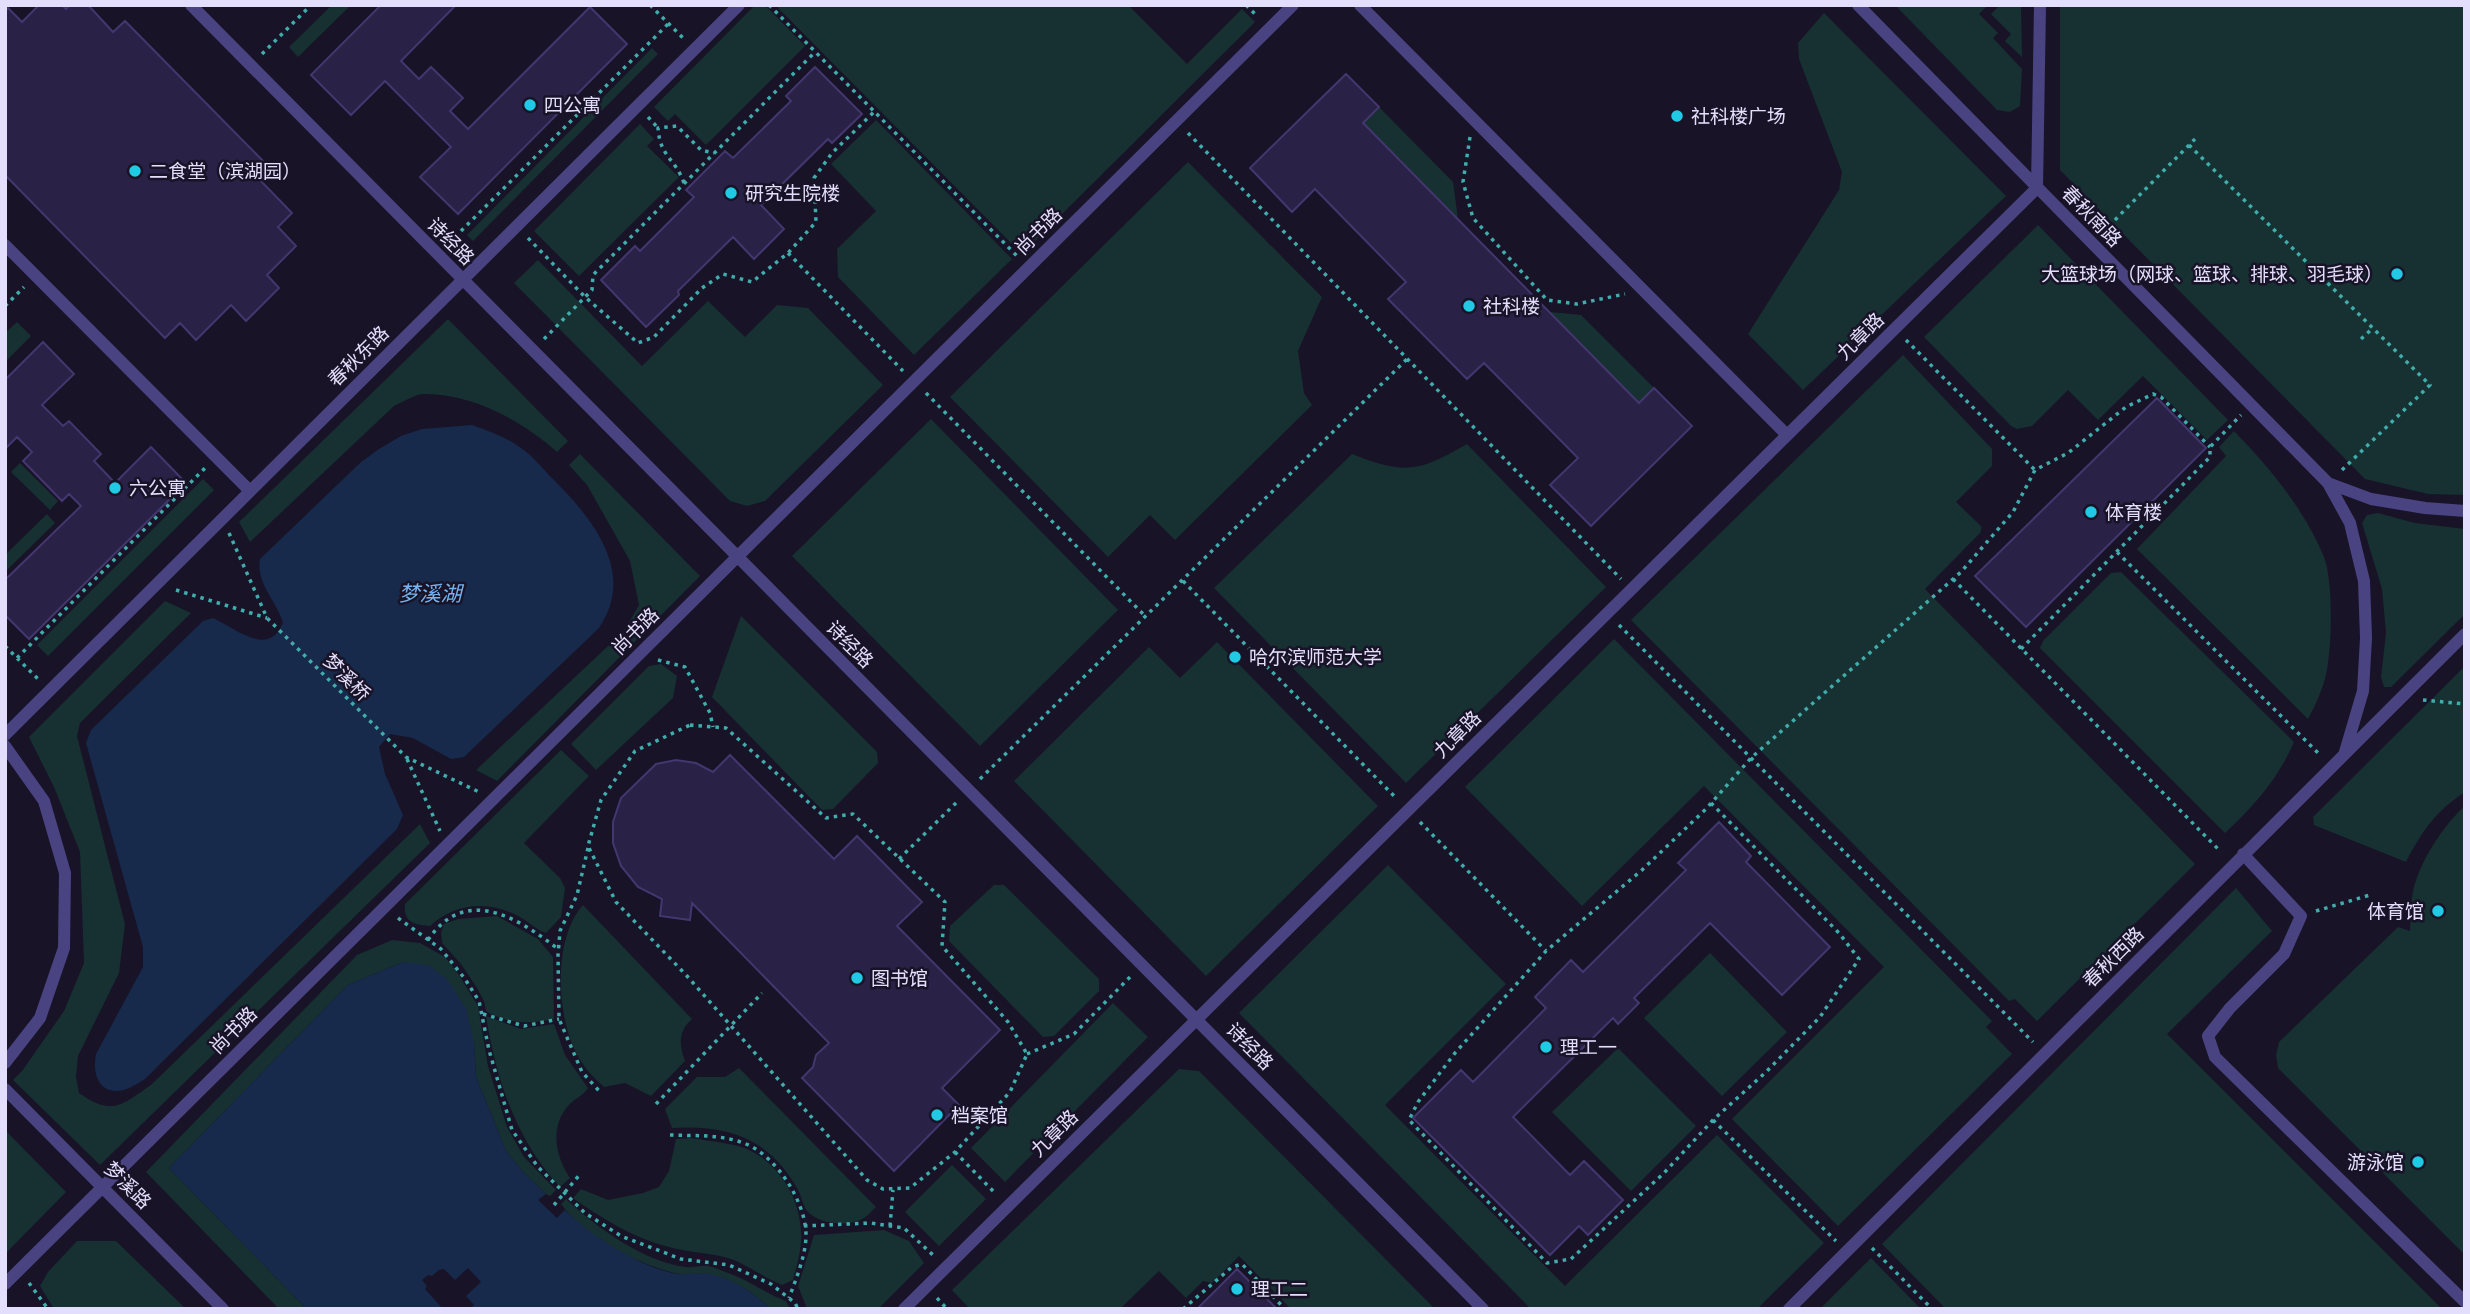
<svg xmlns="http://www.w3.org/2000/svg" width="2470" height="1314" viewBox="0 0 2470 1314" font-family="'Open Sans','Noto Sans SC',sans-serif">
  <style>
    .green { fill: #173031 }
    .water { fill: #172a4c }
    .building { fill: #2a2246; stroke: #44366f; stroke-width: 2 }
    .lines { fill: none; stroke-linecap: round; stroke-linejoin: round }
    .path { stroke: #3fadab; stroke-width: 3.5; stroke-dasharray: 3.5 5; stroke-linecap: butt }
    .lane { stroke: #494481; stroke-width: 12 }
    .poi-dot { fill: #20c9e4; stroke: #181327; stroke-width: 2.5 }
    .labels { text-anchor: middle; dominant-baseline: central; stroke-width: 5; stroke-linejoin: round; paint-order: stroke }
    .poi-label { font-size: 19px; fill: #e2defb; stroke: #181327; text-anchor: start }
    .street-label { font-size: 19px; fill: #e2defb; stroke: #181327 }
    .water-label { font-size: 21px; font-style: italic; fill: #78b3ef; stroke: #181327 }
  </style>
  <rect width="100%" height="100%" fill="#181327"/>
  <path class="green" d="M332,5H351L298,57L289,47Z
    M755,5H765L805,46L706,145L675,114L668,121L654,107Z
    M775,5H1128L1187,64L1242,9L1255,22L1022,254Z
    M1895,5H1985L1986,7L1979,14L1998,33L1993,38L2022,69L2020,106L2010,112L1997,110Z
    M2000,5H2021L2022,57L2005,41L2011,34L1991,14Z
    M2060,5H2465V495L2428,494L2365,479L2060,170Z
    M1824,13L2006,196L1803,390L1748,334L1839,190L1842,172L1799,59L1798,43Z
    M652,48L658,54L473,241L467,235Z
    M1379,107L1453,182L1458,219L1363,123Z
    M876,120L1012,259L914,355L838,277L837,249L876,211L831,164Z
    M640,124L654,139L647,146L679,177L579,276L534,231Z
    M1188,162L1322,297L1298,351L1304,393L1312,405L1175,540L1150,515L1108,557L950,397Z
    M2038,225L2228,420L2207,440L2143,376L2098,420L2068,390L2032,426L2017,429L2011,426L1924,337Z
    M538,260L642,366L708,301L745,337L777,305L808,308L883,385L765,501L747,506L730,501L514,283Z
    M1550,312L1581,315L1654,388L1639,403Z
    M448,319L568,441L557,452C522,421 473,394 425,394C415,394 403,402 394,406L250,542L239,522Z
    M17,322L31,336L5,362V333Z
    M1903,355L1992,449V466L1956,502L1982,527L1980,533L1925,589L2195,864L2037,1021L2015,999L2009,1001L1631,620Z
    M931,419L1118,610L980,746L792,556Z
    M2234,431C2269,467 2305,510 2324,557C2334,583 2332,653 2325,679C2321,693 2315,706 2308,719L2137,549L2226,456L2219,447Z
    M1467,444L1606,587L1406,783L1214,588L1352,454C1405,475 1418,472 1467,444Z
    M580,454L700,576L497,781L476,770L624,631L639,605L630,561L587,485L569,465Z
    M20,463L58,501L50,510L11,472Z
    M203,479L214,490L48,656L37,645Z
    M2378,513L2415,523L2465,529V614L2391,687H2384L2381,677L2386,633L2382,589L2362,523L2367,515Z
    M47,514L55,523L5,572V555Z
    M2121,572L2294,742C2278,779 2254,806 2225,833L2040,648L2043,641L2111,573Z
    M165,601L191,613L80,723L77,736L125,924L119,973L78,1056L76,1077L79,1093C112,1116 121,1106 152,1084L420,824L430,843L100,1165L13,1080L22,1071L64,1011L84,963L80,852L54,787L29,737Z
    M741,616L877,752L878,763L833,809L822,810L712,697Z
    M1614,639L1992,1021L1986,1027L2012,1054L1838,1226L1732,1119L1884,967L1704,786L1582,906L1465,787Z
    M1217,642L1378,806L1206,976L1014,781L1149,647L1180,678Z
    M661,664L677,676L673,698L596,770L571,744L649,666Z
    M2465,666V792C2436,811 2422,831 2406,862L2314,825L2313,817Z
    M561,750L589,776L524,843L560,878L565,888L561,917L546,933C536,930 528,921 518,916C488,900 455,903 430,926C414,925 403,922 405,904Z
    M2465,806V1255L2278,1068L2276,1055L2279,1042L2398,927L2410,931C2411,918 2410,904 2413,892C2418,864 2444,824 2465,806Z
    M1388,865L1506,984L1385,1105L1565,1286L1717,1135L1824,1243L1757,1309H1531L1239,1013Z
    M994,885H1004L1099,979V991L1054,1036L1043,1037L949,941L950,926Z
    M2236,888L2272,931L2167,1034L2442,1309H1946L1882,1244Z
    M583,905L692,1019C678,1031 679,1045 685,1061L651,1096L625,1083L604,1087C594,1078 585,1069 579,1058C556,1020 552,939 583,905Z
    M497,916L538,939L553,957L554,1019C530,1024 511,1024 489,1013L486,1011L484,1001L477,988L461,964L442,943L441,932L444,924L458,919Z
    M392,940L420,943L445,957L459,975L478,1006L488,1066L507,1127L524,1157L556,1190L550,1196L546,1194L523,1172L506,1151L476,1077L474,1043L403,962L348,985L169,1168L307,1309H279L146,1172L357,955Z
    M1710,953L1787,1032L1722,1096L1644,1018Z
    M1113,1003L1148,1037L1005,1182L971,1148Z
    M486,1016L521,1029L554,1024L565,1055L588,1088C583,1096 574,1099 568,1106C549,1128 556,1157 570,1178L560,1187C516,1140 496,1079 486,1016Z
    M1618,1048L1696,1126L1631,1191L1552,1112Z
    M739,1068L876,1207C872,1210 868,1216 864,1218C849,1227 821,1225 808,1212C803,1207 802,1198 799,1192C791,1176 776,1157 761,1147C735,1129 703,1126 672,1128L665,1109L697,1077H725Z
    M1179,1069L1199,1071L1435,1309H1291L1239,1256L1212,1283L1203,1281L1186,1298L1159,1271L1120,1309H970L952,1290Z
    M5,1130L66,1192L5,1254Z
    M691,1138C707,1141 735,1143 749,1150C783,1166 804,1206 801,1243C800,1256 796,1268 793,1280L782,1285C765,1278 750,1267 734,1260C713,1252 687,1253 665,1246C632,1237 601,1218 573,1198L581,1189L608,1200L643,1193L659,1187L669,1171L676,1139Z
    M952,1165L986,1199L939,1246L905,1212Z
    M566,1199C596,1227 644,1262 686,1267C693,1268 701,1265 708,1266C715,1267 722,1271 728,1273C749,1280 766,1294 786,1301L790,1309H771C753,1293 735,1280 711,1275C699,1272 686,1276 674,1273C635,1263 585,1237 561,1204Z
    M884,1230L909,1241L924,1263L878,1309H807L798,1286L814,1235Z
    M77,1241H116L186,1309H54L40,1286L48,1272Z
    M1871,1258L1921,1309H1820Z"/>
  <path class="water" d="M472,425C489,431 506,437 521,448C532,455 542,468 552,478C592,518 637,572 599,628L464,757L451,759L413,738L390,734L379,747L385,774L403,815L397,829L145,1079C138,1083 131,1088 124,1090C99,1096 92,1074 96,1054L143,967V947L86,743L91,730L203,621L213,618C235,628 270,659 283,622C275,599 256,583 260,559L360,463L379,449L401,436L422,429Z
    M403,962L428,965L447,979L466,1009L474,1043L476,1077L506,1151L523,1172L546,1194L538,1200L557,1218L565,1210C589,1235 643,1269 678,1274C688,1275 700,1272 710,1274C734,1279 753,1293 771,1309H470L474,1305L466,1296L481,1282L468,1268L455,1280L444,1269L439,1270L432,1276L428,1275L422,1280L427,1286L425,1289L443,1309H307L169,1168L348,985Z"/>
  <path class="building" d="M39,5H62L66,9L70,5H88L113,32L125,21L269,167L258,178L292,213L278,227L296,246L267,275L279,288L246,321L231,305L196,340L180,323L165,338L5,175V11L8,8L22,22Z
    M381,5H456L401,61L419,79L431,67L463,98L450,111L468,129L590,7L627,44L458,214L420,177L451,147L385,81L351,115L311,75Z
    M815,67L862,114L832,143L828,139L761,205L784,229L754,259L733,237L678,291L679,295L646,327L601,280L635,246L640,251L694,197L686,190L725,151L733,158L791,101L786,96Z
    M1346,74L1379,107L1363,123L1639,403L1654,388L1692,426L1591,526L1550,485L1578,458L1484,363L1467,379L1388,299L1406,282L1315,189L1292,212L1250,168Z
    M43,342L74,374L42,405L63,426L69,421L101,454L94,461L115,483L151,447L186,483L29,639L5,615V580L81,506L69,494L62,501L23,461L32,452L17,437L5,449V380Z
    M2157,398L2206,448L2026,627L1975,576Z
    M730,755L834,859L857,836L922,902L897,926L1000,1030L942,1088L959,1105L894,1171L802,1078L813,1067L816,1055L829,1043L692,903L690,920L660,916L662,899L638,887L621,866L613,843V822L621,798L656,764L676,760L696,763L713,772Z
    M1719,822L1751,856L1746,862L1830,947L1782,995L1710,923L1634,998L1639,1003L1618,1024L1613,1018L1513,1117L1570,1175L1584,1161L1623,1200L1588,1235L1579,1226L1550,1255L1413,1118L1461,1070L1473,1082L1546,1008L1535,997L1571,960L1583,972L1686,870L1678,863Z
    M1237,1269L1277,1309H1197Z"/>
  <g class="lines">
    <path class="path" d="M650,5L683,38
      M769,5L1017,256
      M1246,5L1258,17
      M262,54L311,5
      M648,117L658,128
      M1188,133L1621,579
      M1470,137L1463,182L1473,218L1547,300L1577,304L1625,294
      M2189,145L2430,385L2342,470
      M684,183C675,158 660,157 658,128L677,126L701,150L714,153
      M2103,232L2195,139
      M528,238L585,297L638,343L654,337L702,288L723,274L752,282L788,253L816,222L814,178L832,153L875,111
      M449,243L668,24
      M788,253L903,371
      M5,306L24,287
      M544,339L592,290L593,275L815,52
      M2361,339L2373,328
      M1906,340L2035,470
      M926,393L1145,616
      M229,533L267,618L406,757L479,792
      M2117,552L2321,756
      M1953,579L2221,852
      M1183,581L1397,799
      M176,590L267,618
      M1619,625L2033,1042
      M5,646L38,679
      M2021,649L2210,457V447L2241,415
      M17,658L205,468
      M658,660L685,667L710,713L713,727
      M2423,700L2465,704
      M690,725L726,728L826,818L853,814L945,902L942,946L1008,1022L1027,1054L1010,1092L955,1152L910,1188L883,1189L867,1180L687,976L616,902L588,846L601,800L635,751Z
      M407,759L440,831
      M980,779L1408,358
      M1711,803L1839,933L1859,959L1820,1017L1766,1072L1713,1120L1664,1173L1571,1259L1547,1263L1409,1120L1418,1102L1455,1053L1546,951L1642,870L1706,809L1751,758L1961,572L2013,512L2035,470L2068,453L2126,407L2153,394L2161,397L2210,447
      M1420,822L1546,951
      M588,848L577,895L560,931L558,955L559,1019L582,1072L601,1093
      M899,859L958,801
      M2316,911L2370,895
      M398,918L441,949L465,979L479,1001L489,1050L512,1130L538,1167L585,1213L621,1236L681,1259L729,1265L771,1284L795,1303L798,1309
      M428,940C465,885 517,917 558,949
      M483,1014L524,1026L559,1019
      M1027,1054L1074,1034L1130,977
      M656,1104L762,993
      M1713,1120L1836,1241
      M670,1135C696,1136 722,1134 746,1144C776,1156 806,1202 806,1235C806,1255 796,1279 789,1298
      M955,1152L996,1194
      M554,1205L581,1173
      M804,1226L871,1223L904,1228L934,1256
      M890,1226L893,1190
      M1872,1248L1932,1309
      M29,1283L48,1309
      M937,1298L947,1309
      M1183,1309L1232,1267L1242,1264L1285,1309"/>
    <path class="lane" d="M191,5L1483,1309
      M1360,5L1787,435
      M1858,5L2328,483L2350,523L2364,581L2366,638L2363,691L2345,752
      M5,245L250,491
      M2328,483L2371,499L2425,508L2465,511
      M5,735L739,5
      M5,746L44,801L65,873L64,948L40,1018L5,1063
      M2243,854L2301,916L2284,954L2230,1008L2208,1036L2215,1057L2465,1302
      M5,1089L223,1309
      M5,1284L1293,5
      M904,1309L2037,188L2040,5
      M1789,1309L2465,634"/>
  </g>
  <g class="poi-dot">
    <circle cx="530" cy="105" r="7"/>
    <circle cx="1677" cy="116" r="7"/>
    <circle cx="135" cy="171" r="7"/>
    <circle cx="731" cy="193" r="7"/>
    <circle cx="2397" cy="274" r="7"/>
    <circle cx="1469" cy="306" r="7"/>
    <circle cx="115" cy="488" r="7"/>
    <circle cx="2091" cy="512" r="7"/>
    <circle cx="1235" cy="657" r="7"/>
    <circle cx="2438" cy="911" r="7"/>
    <circle cx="857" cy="978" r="7"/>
    <circle cx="1546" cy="1047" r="7"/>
    <circle cx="937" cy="1115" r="7"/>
    <circle cx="2418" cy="1162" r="7"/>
    <circle cx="1237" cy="1289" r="7"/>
  </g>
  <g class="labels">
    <g class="poi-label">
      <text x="544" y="105">四公寓</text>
      <text x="1691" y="116">社科楼广场</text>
      <text x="149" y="171">二食堂（滨湖园）</text>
      <text x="745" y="193">研究生院楼</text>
      <text x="2383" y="274" text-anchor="end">大篮球场（网球、篮球、排球、羽毛球）</text>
      <text x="1483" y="306">社科楼</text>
      <text x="129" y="488">六公寓</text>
      <text x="2105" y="512">体育楼</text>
      <text x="1249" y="657">哈尔滨师范大学</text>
      <text x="2424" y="911" text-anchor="end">体育馆</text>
      <text x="871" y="978">图书馆</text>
      <text x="1560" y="1047">理工一</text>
      <text x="951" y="1115">档案馆</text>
      <text x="2404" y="1162" text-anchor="end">游泳馆</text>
      <text x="1251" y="1289">理工二</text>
    </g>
    <g class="street-label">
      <text transform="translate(2092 216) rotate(46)">春秋南路</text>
      <text transform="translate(1038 231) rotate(-45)">尚书路</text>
      <text transform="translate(451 241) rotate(45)">诗经路</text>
      <text transform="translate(1860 336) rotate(-45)">九章路</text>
      <text transform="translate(358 356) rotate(-45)">春秋东路</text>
      <text transform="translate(635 631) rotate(-45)">尚书路</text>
      <text transform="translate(850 644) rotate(45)">诗经路</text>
      <text transform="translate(347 677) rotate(45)">梦溪桥</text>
      <text transform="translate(1457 734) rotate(-45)">九章路</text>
      <text transform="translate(2113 957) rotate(-45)">春秋西路</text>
      <text transform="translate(233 1030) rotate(-45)">尚书路</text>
      <text transform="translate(1250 1046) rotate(45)">诗经路</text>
      <text transform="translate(1054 1133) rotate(-45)">九章路</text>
      <text transform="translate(128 1185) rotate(45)">梦溪路</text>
    </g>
    <g class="water-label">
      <text x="430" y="593">梦溪湖</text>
    </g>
  </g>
  <rect width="2470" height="1314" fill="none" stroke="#e2defb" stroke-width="14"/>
</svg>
